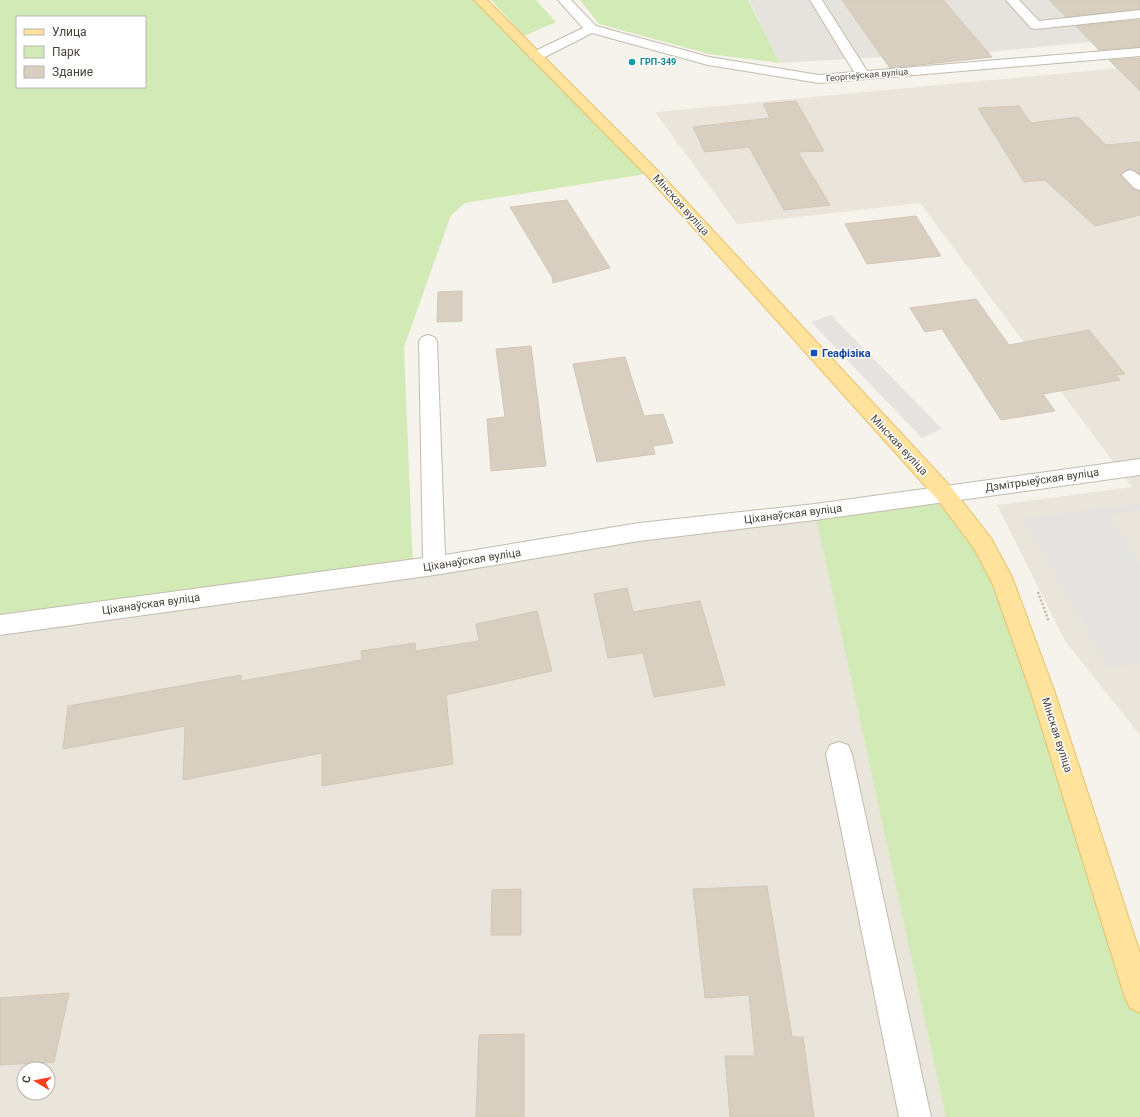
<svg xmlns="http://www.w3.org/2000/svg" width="1140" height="1117" viewBox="0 0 1140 1117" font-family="Roboto,sans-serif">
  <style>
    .residential { fill: #eae5da; fill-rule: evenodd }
    .industrial { fill: #e6e2dd }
    .green { fill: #d2eab5; fill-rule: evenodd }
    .parking { fill: #e5e3e0 }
    .building { fill: #d8cfc1; stroke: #d3c7b4 }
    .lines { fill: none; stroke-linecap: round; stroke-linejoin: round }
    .minor-casing { stroke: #c2bbae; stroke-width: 2 }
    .major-casing { stroke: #e6c16a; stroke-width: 2 }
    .path { stroke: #c4b79f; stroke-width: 2.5; stroke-dasharray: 2 2; stroke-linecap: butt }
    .minor { fill: #fff; fill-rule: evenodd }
    .major { fill: #ffe39c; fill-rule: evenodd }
    .culture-dot { fill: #0f9aa8; stroke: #fff; stroke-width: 1.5 }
    .transit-dot { fill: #1a4fb4; stroke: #fff; stroke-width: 1.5 }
    .labels { text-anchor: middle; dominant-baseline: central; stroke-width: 3; stroke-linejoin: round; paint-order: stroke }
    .far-culture-label { font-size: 9px; font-weight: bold; fill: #0d838f; stroke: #fff; text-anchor: start }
    .far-street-label { font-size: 9px; fill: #4b4439; stroke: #fff }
    .street-label { font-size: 11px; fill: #4b4439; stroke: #fff }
    .transit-label { font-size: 11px; font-weight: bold; fill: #164399; stroke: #fff; text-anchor: start }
  </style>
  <rect width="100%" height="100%" fill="#f6f3ec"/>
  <path class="residential" d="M1140,66V735L1065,641L997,505L1132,487L920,203L737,224L655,112Z
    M815,512L1140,1117H0V625ZM24,1069H48V1093H24Z"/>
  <path class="industrial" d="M749,0H1140V43L1091,42L988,52L992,57L890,68L882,57L780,63Z"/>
  <path class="green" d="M0,0H480L652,173L465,203L451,215L404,347L413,569L0,625ZM17,17H145V87H17Z
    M491,0H536L556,22L524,36Z
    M580,0H748L780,63L709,54L599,24Z
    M944,493L983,544L1140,998V1117H946L815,512Z"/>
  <path class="parking" d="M831,315L942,429L922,438L811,322Z
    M1140,503V510L1109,515L1140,565V663L1108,668L1024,519Z"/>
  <path class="building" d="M842,0H943L992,57L890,68Z
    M1049,0H1140V9L1066,17Z
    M1140,20V47L1099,50L1076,26Z
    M1140,58V91L1109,60Z
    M796,101L824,151L798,152L830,205L784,210L749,147L705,152L693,127L770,118L763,104Z
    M1019,106L1031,123L1078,117L1106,145L1140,142V174L1129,169L1120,175L1133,189L1140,191V215L1095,226L1045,180L1024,182L978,108Z
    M567,200L610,268L553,283L552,277L510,207Z
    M916,216L941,256L867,264L845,224Z
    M462,291V321L437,322L438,292Z
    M976,299L1009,345L1089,330L1125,374L1116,375L1120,380L1043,394L1055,411L1001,420L942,329L925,332L910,308Z
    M531,346L546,466L491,471L487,419L505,417L496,349Z
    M625,357L644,416L663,414L673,443L653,446L655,454L597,462L573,364Z
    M627,588L633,612L700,601L725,685L654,697L643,653L608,658L594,594Z
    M537,611L552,671L446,695L453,764L322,786V753L183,780L185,726L63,749L68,706L241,675V681L362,660L361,651L415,643L416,651L479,641L476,624Z
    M767,886L792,1037H803L814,1117H730L725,1056H755L749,995L705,998L693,889Z
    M521,889V935H491L492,890Z
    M69,993L54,1062L0,1065V998Z
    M524,1034V1117H476L479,1035Z"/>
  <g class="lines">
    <g class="minor-casing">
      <path id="minor" d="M558,0H571L596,26L709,57L819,75L854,72L810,0H822L867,71L1140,48V56L819,83L708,65L592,33L541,59H531L529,56L531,53L583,28Z
        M1006,0H1019L1039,21L1140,10V18L1036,29L1031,28Z
        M1130,170L1135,172L1140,176V190L1134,188L1122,175L1125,172Z
        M428,335L434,337L437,341L445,555L639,523L815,504L1140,459V475L815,520L639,541L434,575L0,635V615L423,558L419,341L422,337Z
        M839,742L848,745L852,754L931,1117H899L826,754L830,745Z"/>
    </g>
    <g class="major-casing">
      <path id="major" d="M474,0H487L657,170L951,487L991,538L1012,577L1055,693L1140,953V1013L1130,1008L1125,998L1031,693L993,585L975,550L937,499L647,176Z"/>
    </g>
    <path class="path" d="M1038,592L1049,622"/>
    <use href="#minor" class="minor"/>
    <use href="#major" class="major"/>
  </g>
  <circle class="culture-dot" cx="632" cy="62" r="4"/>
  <rect class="transit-dot" x="810" y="349" width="8" height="8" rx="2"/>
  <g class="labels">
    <g class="far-culture-label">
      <text x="640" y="62">ГРП-349</text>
    </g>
    <g class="far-street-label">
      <text transform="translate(867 75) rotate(-5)">Георгіеўская вуліца</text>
    </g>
    <g class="street-label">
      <text transform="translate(681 205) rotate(48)">Мінская вуліца</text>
      <text transform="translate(899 445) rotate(47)">Мінская вуліца</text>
      <text transform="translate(1042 480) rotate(-8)">Дзмітрыеўская вуліца</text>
      <text transform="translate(793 514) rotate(-7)">Ціханаўская вуліца</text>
      <text transform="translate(472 560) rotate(-9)">Ціханаўская вуліца</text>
      <text transform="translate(151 604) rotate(-8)">Ціханаўская вуліца</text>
      <text transform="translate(1057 735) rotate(72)">Мінская вуліца</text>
    </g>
    <g class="transit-label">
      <text x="822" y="353">Геафізіка</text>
    </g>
  </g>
  <rect x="16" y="16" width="130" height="72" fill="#ffffff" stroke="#b7b4b0"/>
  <rect x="24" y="29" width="20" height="6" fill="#ffe39c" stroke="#b7b4b0"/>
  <text x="52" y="36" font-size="12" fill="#4b4439">Улица</text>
  <rect x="24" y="46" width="20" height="12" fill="#d2eab5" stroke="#b7b4b0"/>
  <text x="52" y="56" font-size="12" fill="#4b4439">Парк</text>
  <rect x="24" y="66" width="20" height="12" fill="#d8cfc1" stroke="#b7b4b0"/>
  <text x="52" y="76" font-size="12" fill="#4b4439">Здание</text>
  <g transform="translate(36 1081) rotate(280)"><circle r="19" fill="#ffffff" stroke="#b7b4b0"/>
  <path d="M0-3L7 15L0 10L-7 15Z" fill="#fc3f1d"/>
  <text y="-6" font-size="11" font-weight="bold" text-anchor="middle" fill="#4b4439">С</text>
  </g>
</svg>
